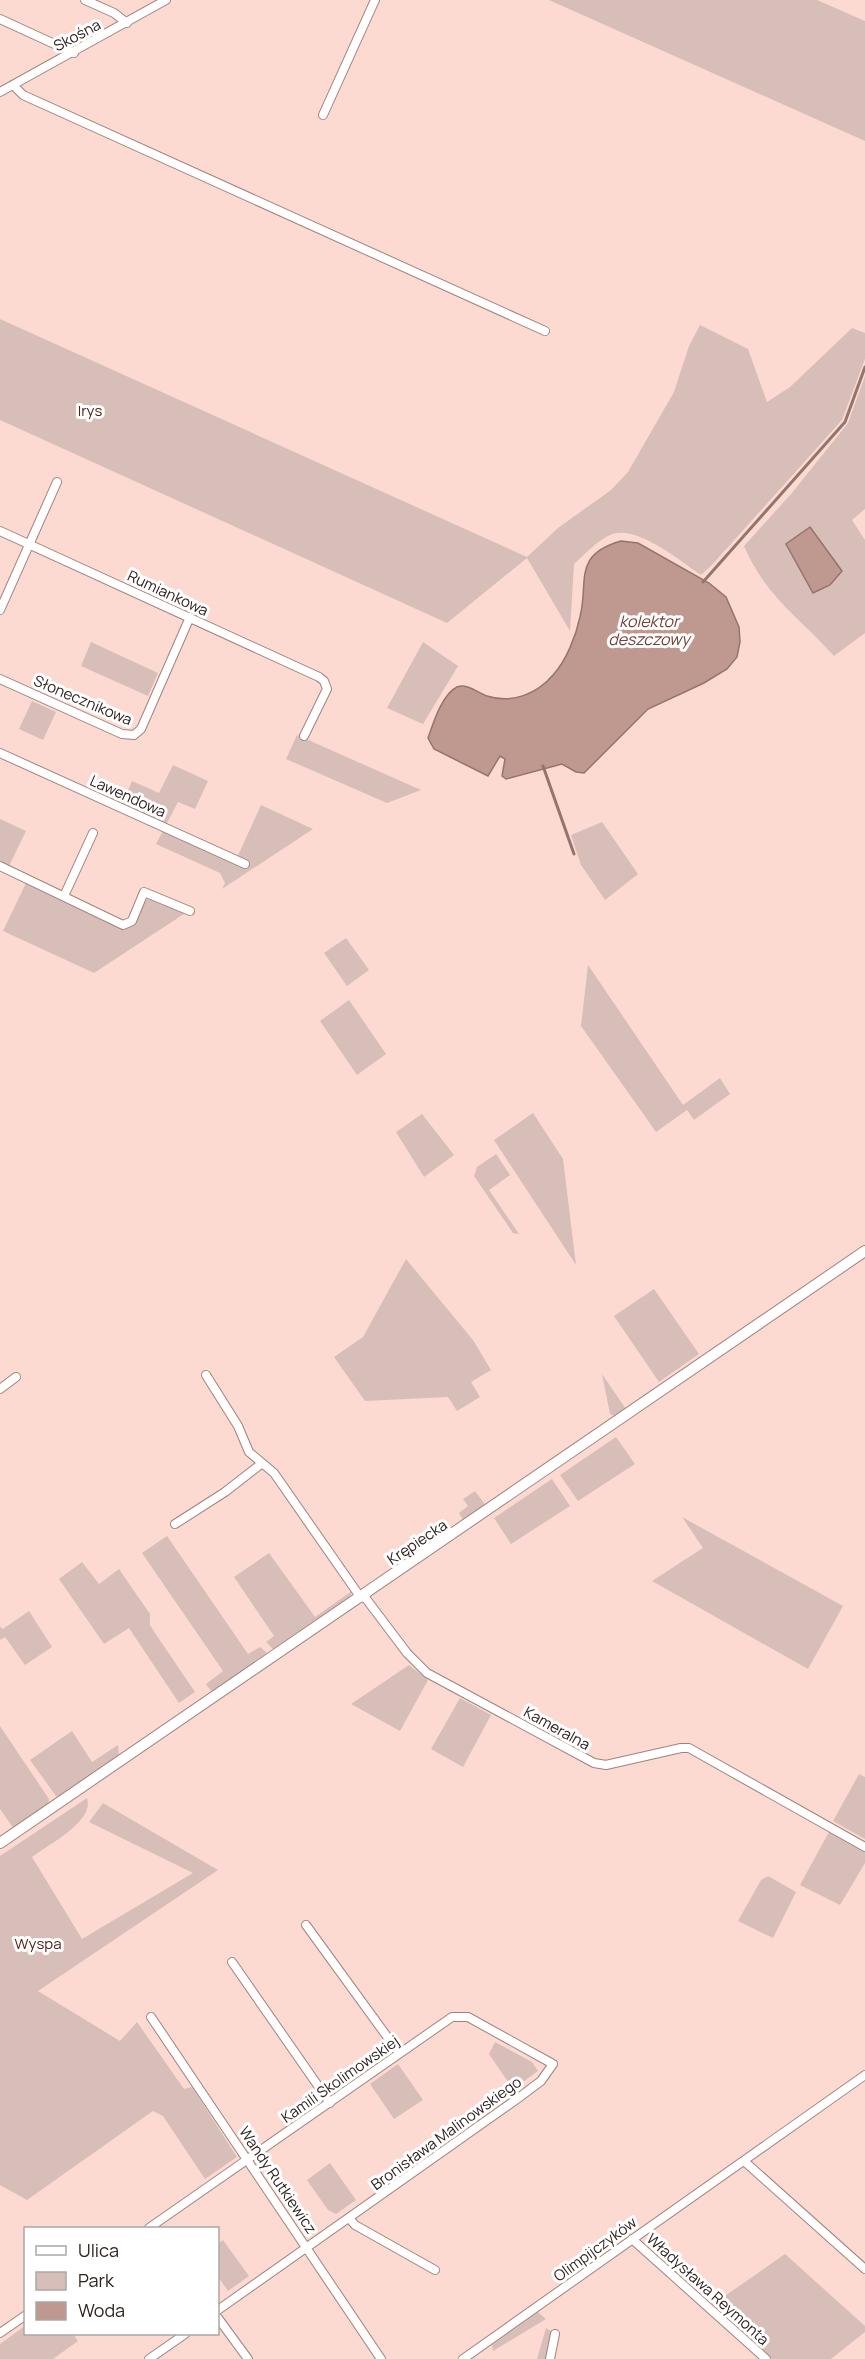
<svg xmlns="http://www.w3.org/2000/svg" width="865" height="2359" viewBox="0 0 865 2359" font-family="Manrope,sans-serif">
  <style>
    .green { fill: #d8beb8 }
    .water { fill: #bf988f; stroke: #94756d; stroke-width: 1.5 }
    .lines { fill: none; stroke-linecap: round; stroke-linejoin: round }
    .stream { stroke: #94756d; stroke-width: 3 }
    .minor-casing { stroke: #a1827b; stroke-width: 10 }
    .tertiary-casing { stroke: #a1827b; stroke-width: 12 }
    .minor { stroke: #fff; stroke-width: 8 }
    .tertiary { stroke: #fff; stroke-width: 10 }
    .labels { text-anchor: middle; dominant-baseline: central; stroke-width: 6; stroke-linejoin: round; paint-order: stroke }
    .street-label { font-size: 15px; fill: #2e221f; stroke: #fff }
    .park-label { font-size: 15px; fill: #552218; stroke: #fff }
    .water-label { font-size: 16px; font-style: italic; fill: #753f34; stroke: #fff }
  </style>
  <rect width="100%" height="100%" fill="#fcdad2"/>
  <path class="green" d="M549,0H817L865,21V141Z
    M0,319L527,557L558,528L611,490L628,472L674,392L689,346L700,325L748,349L767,402L790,387L852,328L865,333V359L842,420L711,566L701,575C680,561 635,523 610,535C596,542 585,554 574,564L570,631L527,558L447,623L0,420Z
    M865,376V509L852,520L865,540V633L834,656C798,616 766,597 744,546L791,494L848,423Z
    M91,642L158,673L148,696L81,666Z
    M423,642L458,666L423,724L387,708Z
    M32,701L56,712L43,740L19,729Z
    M297,735L421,790L387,803L286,759Z
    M173,765L208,781L195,809L178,802L166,825L122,805L132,781L159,793Z
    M261,805L313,829L222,889L225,883L220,873L156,844L164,829L235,862Z
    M0,819L26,831L9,866L0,862Z
    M602,822L638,874L605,900L581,865L571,835Z
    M26,883L126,928L144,901L150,898L187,912L94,973L3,931Z
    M346,938L369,970L347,986L324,953Z
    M588,965L683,1105L720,1078L730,1094L694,1120L687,1110L656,1132L581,1026Z
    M349,1000L386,1054L357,1075L320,1021Z
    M533,1113L563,1159L576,1265L494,1140Z
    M422,1114L454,1155L424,1177L396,1132Z
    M496,1154L510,1175L489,1190L519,1234L513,1233L474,1176L477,1167Z
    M406,1259L473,1340L491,1370L471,1382L480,1397L457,1411L448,1397L365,1401L334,1357L363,1337Z
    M654,1289L699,1354L659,1382L614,1316Z
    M602,1374L626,1409L615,1416L610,1414Z
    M616,1437L635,1464L578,1501L560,1475Z
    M552,1479L570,1506L511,1544L494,1518Z
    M475,1491L487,1507L463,1520L459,1513L468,1506L463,1499Z
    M682,1517L843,1606L808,1669L652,1581L703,1548Z
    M167,1536L248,1654L260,1647L267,1653L217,1690L211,1691L206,1684L223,1671L142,1553Z
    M269,1553L315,1617L352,1591L349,1600L274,1650L266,1642L274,1636L234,1577Z
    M82,1562L99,1584L119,1569L150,1614V1625L155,1633L195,1692L179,1703L129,1628L104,1644L59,1579Z
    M29,1611L52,1647L25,1665L5,1637L0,1640V1627L3,1629Z
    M409,1665L428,1680L400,1731L351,1704Z
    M460,1698L491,1715L463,1767L431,1749Z
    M0,1726L49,1799L48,1805L14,1829L0,1809Z
    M72,1731L92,1762L118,1745L119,1757L62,1796H56L30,1760Z
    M859,1774L865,1777V1839L833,1821Z
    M87,1798C95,1821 49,1844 32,1857L82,1939L193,1873L89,1822L103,1803L218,1870L38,1991L120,2041L137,2022L184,2089L192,2087L237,2157L205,2179L163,2116L153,2111L27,2200L0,2185V1856Z
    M829,1832L865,1851V1863L840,1905L800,1885Z
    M768,1876L796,1892L773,1938L738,1921L761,1880Z
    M495,2042L532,2062L538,2071L513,2089L489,2054Z
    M398,2064L423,2100L394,2119L370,2084Z
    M330,2163L356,2200L336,2214L328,2210L307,2180Z
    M223,2240L249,2276L228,2291L218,2277V2244Z
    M785,2254L865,2326V2332L831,2359H772L712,2305Z
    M538,2312L546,2319L493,2351L492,2345Z
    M25,2326L26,2334H73L78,2341L53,2359H0V2344Z
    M546,2328L552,2332L546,2359H537Z"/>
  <path class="water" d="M810,527L842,571L830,585L813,593L786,544Z
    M621,541L638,543L709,583L726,597L739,627L740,642L737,657L727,669L704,683L648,709L584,773L576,772L562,764L506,779L502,776L505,759L500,756L488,776L434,749L428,738C433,724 442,694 457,687C467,683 478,693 487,696C512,704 537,694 553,675C566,661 576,636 580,617C589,581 572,555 621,541Z"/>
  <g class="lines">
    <path class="stream" d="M703,582L845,422L865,367
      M543,766L574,854"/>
    <g class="minor-casing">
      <path id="minor" d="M85,0L114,13L127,23
        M0,19L74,53
        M13,85L23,95L545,331
        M0,92L166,0
        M323,115L375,0
        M0,531L319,677L324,681L327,689L304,736
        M0,610L57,482
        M0,679L122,734L134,735L141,729L190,617
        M0,753L245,864
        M0,866L123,925L132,921L144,892L190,911
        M64,896L93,833
        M206,1375L238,1426L249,1452L274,1473L361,1598
        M0,1389L16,1377
        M175,1524L225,1492L261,1464
        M364,1596L407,1653L427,1673L594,1763L606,1765L681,1748H689L865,1847
        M306,1925L399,2053
        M232,1962L330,2103
        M151,2017L381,2359
        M744,2161L865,2269
        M350,2219L355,2225L435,2270
        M149,2228L452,2017H468L553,2064L541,2081L517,2099L218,2310
        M632,2239L766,2359
        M218,2318L248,2359
        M0,2333L26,2315
        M149,2359L185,2334
        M463,2359L865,2075
        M550,2359L555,2334"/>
    </g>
    <g class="tertiary-casing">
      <path id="tertiary" d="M0,1843L865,1251"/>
    </g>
    <use href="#minor" class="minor"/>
    <use href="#tertiary" class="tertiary"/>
  </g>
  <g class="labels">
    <g class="street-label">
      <text transform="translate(77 35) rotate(-28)">Skośna</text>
      <text transform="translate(168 593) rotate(25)">Rumiankowa</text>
      <text transform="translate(83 700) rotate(23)">Słonecznikowa</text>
      <text transform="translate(128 796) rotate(24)">Lawendowa</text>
      <text transform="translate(417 1542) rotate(-34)">Krępiecka</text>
      <text transform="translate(557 1728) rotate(29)">Kameralna</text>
      <text transform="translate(340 2079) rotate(-35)">Kamili Skolimowskiej</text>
      <text transform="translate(446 2133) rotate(-36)">Bronisława Malinowskiego</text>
      <text transform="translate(278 2180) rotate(56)">Wandy Rutkiewicz</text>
      <text transform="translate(595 2249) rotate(-36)">Olimpijczyków</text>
      <text transform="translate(708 2289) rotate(42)">Władysława Reymonta</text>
    </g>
    <g class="park-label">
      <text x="90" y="410">Irys</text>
      <text x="38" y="1943">Wyspa</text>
    </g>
    <g class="water-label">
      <text x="649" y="621">kolektor<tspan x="649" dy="18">deszczowy</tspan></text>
    </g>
  </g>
  <rect x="24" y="2227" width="195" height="108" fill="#ffffff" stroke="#aba7a5" stroke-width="1.5"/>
  <rect x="36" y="2246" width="30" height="9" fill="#ffffff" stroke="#aba7a5" stroke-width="1.5"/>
  <text x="78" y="2257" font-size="18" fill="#2e221f">Ulica</text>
  <rect x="36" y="2272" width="30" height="18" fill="#d8beb8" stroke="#aba7a5" stroke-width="1.5"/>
  <text x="78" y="2287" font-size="18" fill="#2e221f">Park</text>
  <rect x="36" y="2302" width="30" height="18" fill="#bf988f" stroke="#aba7a5" stroke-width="1.5"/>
  <text x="78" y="2317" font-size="18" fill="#2e221f">Woda</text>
</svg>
